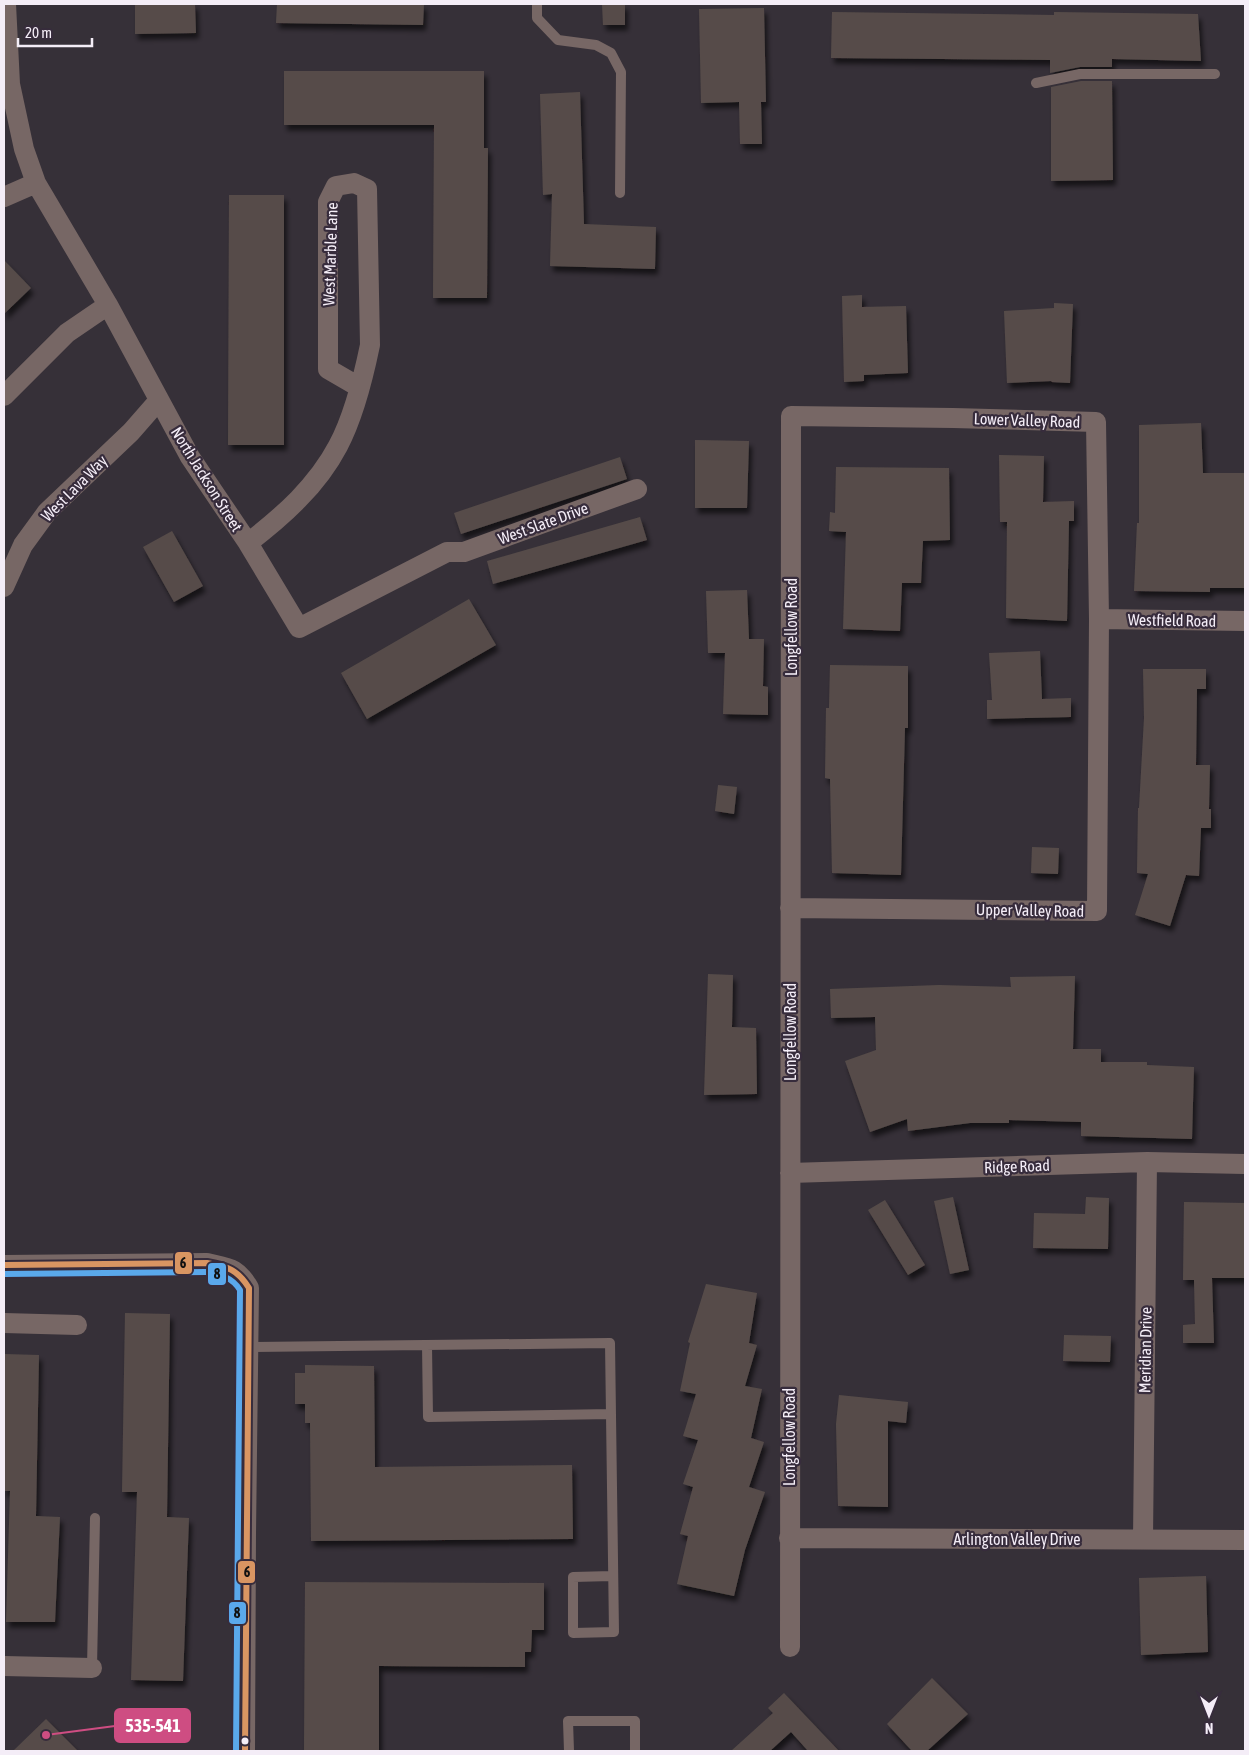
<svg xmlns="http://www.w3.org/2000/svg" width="1249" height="1755" viewBox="0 0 1249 1755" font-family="'Asap Condensed',sans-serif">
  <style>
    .building { fill: #564c49; filter: url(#shadow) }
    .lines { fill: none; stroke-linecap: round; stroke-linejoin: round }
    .service { stroke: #776765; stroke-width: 10 }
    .minor { stroke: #776765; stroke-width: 20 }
    .bus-1-casing { stroke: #372c3c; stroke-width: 10 }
    .bus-2-casing { stroke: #372c3c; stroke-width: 10 }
    .bus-1 { stroke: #d99562; stroke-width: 6 }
    .bus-2 { stroke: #5aa8eb; stroke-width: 6 }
    .bus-dot { fill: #f4edf7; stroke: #372c3c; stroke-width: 2 }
    .labels { text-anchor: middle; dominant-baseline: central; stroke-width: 4.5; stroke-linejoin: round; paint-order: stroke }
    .street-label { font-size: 16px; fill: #f4edf7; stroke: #372c3c }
    .leader { fill: none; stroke: #ce4d82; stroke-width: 2 }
    .callout-dot { fill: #ce4d82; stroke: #372c3c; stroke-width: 2 }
    .callout { fill: #ce4d82; stroke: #ce4d82; stroke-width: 2 }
    .callout-label { font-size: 18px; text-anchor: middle; font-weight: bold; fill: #fff }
    .line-badge { stroke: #372c3c; stroke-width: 2 }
    .pale-badge-label { font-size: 14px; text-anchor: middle; font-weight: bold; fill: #111 }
  </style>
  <defs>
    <filter id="shadow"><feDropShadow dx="3" dy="5.5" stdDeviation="2.5" flood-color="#0009"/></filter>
  </defs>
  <rect width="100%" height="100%" fill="#363038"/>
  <path class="building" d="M135,4H195L196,33L135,34Z
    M277,4H424L423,25L276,23Z
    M602,4H625V25H603Z
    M764,8L766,102H761L762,144H740L739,102L701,103L699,9Z
    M832,12L1054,15V12L1198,14L1201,61L1112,59V67H1080L1050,73V60L831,58Z
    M284,71H484V148H488L487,298H433L434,125H284Z
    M1081,81H1112L1113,180L1051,181V87Z
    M580,92L584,224L656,227L655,269L550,266L552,194L543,195L540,94Z
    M229,195H284V445H228Z
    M4,260L31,288L4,314Z
    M862,295V307L906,306L908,373L864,375V381L844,382L842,296Z
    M1054,303L1073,304L1070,383L1051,382L1052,381L1007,383L1004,311L1054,308Z
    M1201,423L1203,473H1245V588H1210V592L1134,591L1137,523H1139V425Z
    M695,440L749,441L747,508H695Z
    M999,455L1044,456L1043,502L1074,501V521H1069L1067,621L1006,618L1007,522H1000Z
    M620,457L627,479L461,534L454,513Z
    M836,467L949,468L950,540L923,541L921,583H902L900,631L843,629L846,532L829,531L830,512L835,513Z
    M640,517L647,540L493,584L487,561Z
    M172,531L203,586L174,602L143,547Z
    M747,590L749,639H764L763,686L768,687V715L723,714L725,653H708L706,591Z
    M469,599L496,645L367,719L341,673Z
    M1040,651L1042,699L1071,698V717L987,719V700H992L989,653Z
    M830,665L908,666V728H905L901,875L832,873L830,779L825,778L826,708H829Z
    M1143,669H1206V689H1197L1196,765H1210L1209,809H1211V828H1201L1199,876L1186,875L1170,926L1135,915L1148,874L1137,873L1138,808H1139L1144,718Z
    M718,785L737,787L734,814L715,811Z
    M1032,847L1059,848L1058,874L1031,873Z
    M708,974L733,975L732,1027L756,1028L757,1094L704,1095Z
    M1075,976L1073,1049H1101V1062H1147V1065L1194,1067L1192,1139L1081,1136V1122L1009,1120V1123H970L908,1131L907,1119L870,1132L845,1061L876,1050L875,1017L831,1018L830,989L939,985L1011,987L1010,977Z
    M953,1197L969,1270L950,1274L934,1201Z
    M1086,1197L1109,1198L1108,1249L1033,1248L1034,1213L1085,1214Z
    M885,1200L925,1265L908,1275L868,1210Z
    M1184,1202L1245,1203V1278H1212L1214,1343H1183V1325L1195,1324L1194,1280H1183Z
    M706,1284L757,1293L749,1343L757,1345L745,1386L762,1389L751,1438L764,1442L749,1487L765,1492L745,1550L734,1596L677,1584L688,1536L680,1534L693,1487L683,1484L698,1440L683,1436L696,1394L680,1391L690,1343L688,1342Z
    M125,1313L170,1314L167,1517L189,1518L183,1681L131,1680L137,1492H122Z
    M1064,1335L1111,1336L1110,1362L1063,1361Z
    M4,1354L39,1355L36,1516L60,1517L55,1622H6L10,1491H4Z
    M305,1365L374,1366L375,1467L572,1465L573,1539L311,1541L310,1423H305V1404H295V1373H305Z
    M839,1395L908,1402L906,1423L888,1421V1507L838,1506L836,1424Z
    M1206,1576L1208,1652L1141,1655L1139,1578Z
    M305,1582L544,1583V1630H532L531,1652H525V1667L379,1666V1751H304Z
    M932,1678L968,1714L927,1751H912L887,1724Z
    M784,1693L839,1751H808L791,1732L770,1751H731L773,1713L768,1708Z
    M46,1719L78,1751H13Z"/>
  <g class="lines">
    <path class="service" d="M537,4V18L558,40L596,45L611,53L621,72L620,193
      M1036,83L1080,74H1215
      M427,1345L428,1417L611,1414
      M249,1347L610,1343L614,1632L573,1633V1577L612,1576
      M92,1668L95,1518
      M569,1751L568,1721H635V1751"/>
    <path class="minor" d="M6,4L10,84L24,149L36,183L108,305L190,457L248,543L299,628L447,552H464L637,489
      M4,197L36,183
      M4,396L67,333L108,305
      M248,543C283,516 317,486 338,446C354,416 363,379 370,345L367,189L354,183L336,186L328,202V369L359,387
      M4,587L23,545L47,512L131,432L159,400
      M1099,619L1245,621
      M790,1173L1147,1162L1245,1164
      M4,1265L207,1263C229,1268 237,1267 249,1288L246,1534L245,1751
      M4,1323L77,1325
      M789,1538L1245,1540
      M1143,1539L1147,1162
      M790,1647L791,416L953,418L1096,422L1099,619L1097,911L790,908
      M4,1666L92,1668"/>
    <g class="bus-1-casing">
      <path id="bus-1" d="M4,1265L207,1263C228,1267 237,1269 249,1288L245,1751"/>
    </g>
    <g class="bus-2-casing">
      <path id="bus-2" d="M4,1274L206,1272C221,1275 232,1277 240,1290L236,1751"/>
    </g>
    <use href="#bus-1" class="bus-1"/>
    <use href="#bus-2" class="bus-2"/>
  </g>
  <circle class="bus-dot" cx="245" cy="1741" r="4.5"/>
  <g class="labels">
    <g class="street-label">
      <text transform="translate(330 254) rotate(-88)">West Marble Lane</text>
      <text transform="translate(1027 420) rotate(2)">Lower Valley Road</text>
      <text transform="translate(207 479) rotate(58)">North Jackson Street</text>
      <text transform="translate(74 488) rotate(-45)">West Lava Way</text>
      <text transform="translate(543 523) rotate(-20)">West Slate Drive</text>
      <text transform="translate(1172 620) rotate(1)">Westfield Road</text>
      <text transform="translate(791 627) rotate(-90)">Longfellow Road</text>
      <text transform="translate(1030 910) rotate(1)">Upper Valley Road</text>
      <text transform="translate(790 1032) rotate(-90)">Longfellow Road</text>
      <text transform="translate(1017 1166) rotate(-2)">Ridge Road</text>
      <text transform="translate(1145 1350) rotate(-89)">Meridian Drive</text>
      <text transform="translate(789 1437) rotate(-90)">Longfellow Road</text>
      <text x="1017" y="1539">Arlington Valley Drive</text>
    </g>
  </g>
  <path class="leader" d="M46 1735L115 1726"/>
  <circle class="callout-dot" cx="46" cy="1735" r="5"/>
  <rect class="callout" x="115" y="1709" width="75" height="33" rx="5"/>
  <g class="callout-label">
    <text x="153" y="1732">535-541</text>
  </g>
  <g class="line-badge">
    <rect x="174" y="1251" width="19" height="24" rx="5" fill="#d99562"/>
    <rect x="207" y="1262" width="20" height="24" rx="5" fill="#5aa8eb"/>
    <rect x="237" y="1560" width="19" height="24" rx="5" fill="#d99562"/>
    <rect x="228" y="1601" width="19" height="24" rx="5" fill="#5aa8eb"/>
  </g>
  <g class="pale-badge-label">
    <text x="183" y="1268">6</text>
    <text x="217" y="1279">8</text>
    <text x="247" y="1577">6</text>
    <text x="237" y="1618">8</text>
  </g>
  <rect width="1249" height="1755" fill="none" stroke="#f4edf7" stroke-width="10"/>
  <g transform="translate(1209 1715) rotate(180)" stroke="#372c3c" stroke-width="4" paint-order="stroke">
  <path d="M0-4L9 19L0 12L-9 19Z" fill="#f4edf7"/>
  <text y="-8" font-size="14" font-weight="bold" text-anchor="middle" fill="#f4edf7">N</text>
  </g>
  <path d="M18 38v8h74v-8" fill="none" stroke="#f4edf7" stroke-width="2.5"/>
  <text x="25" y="38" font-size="15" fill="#f4edf7" stroke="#372c3c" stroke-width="4" paint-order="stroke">20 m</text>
</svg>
